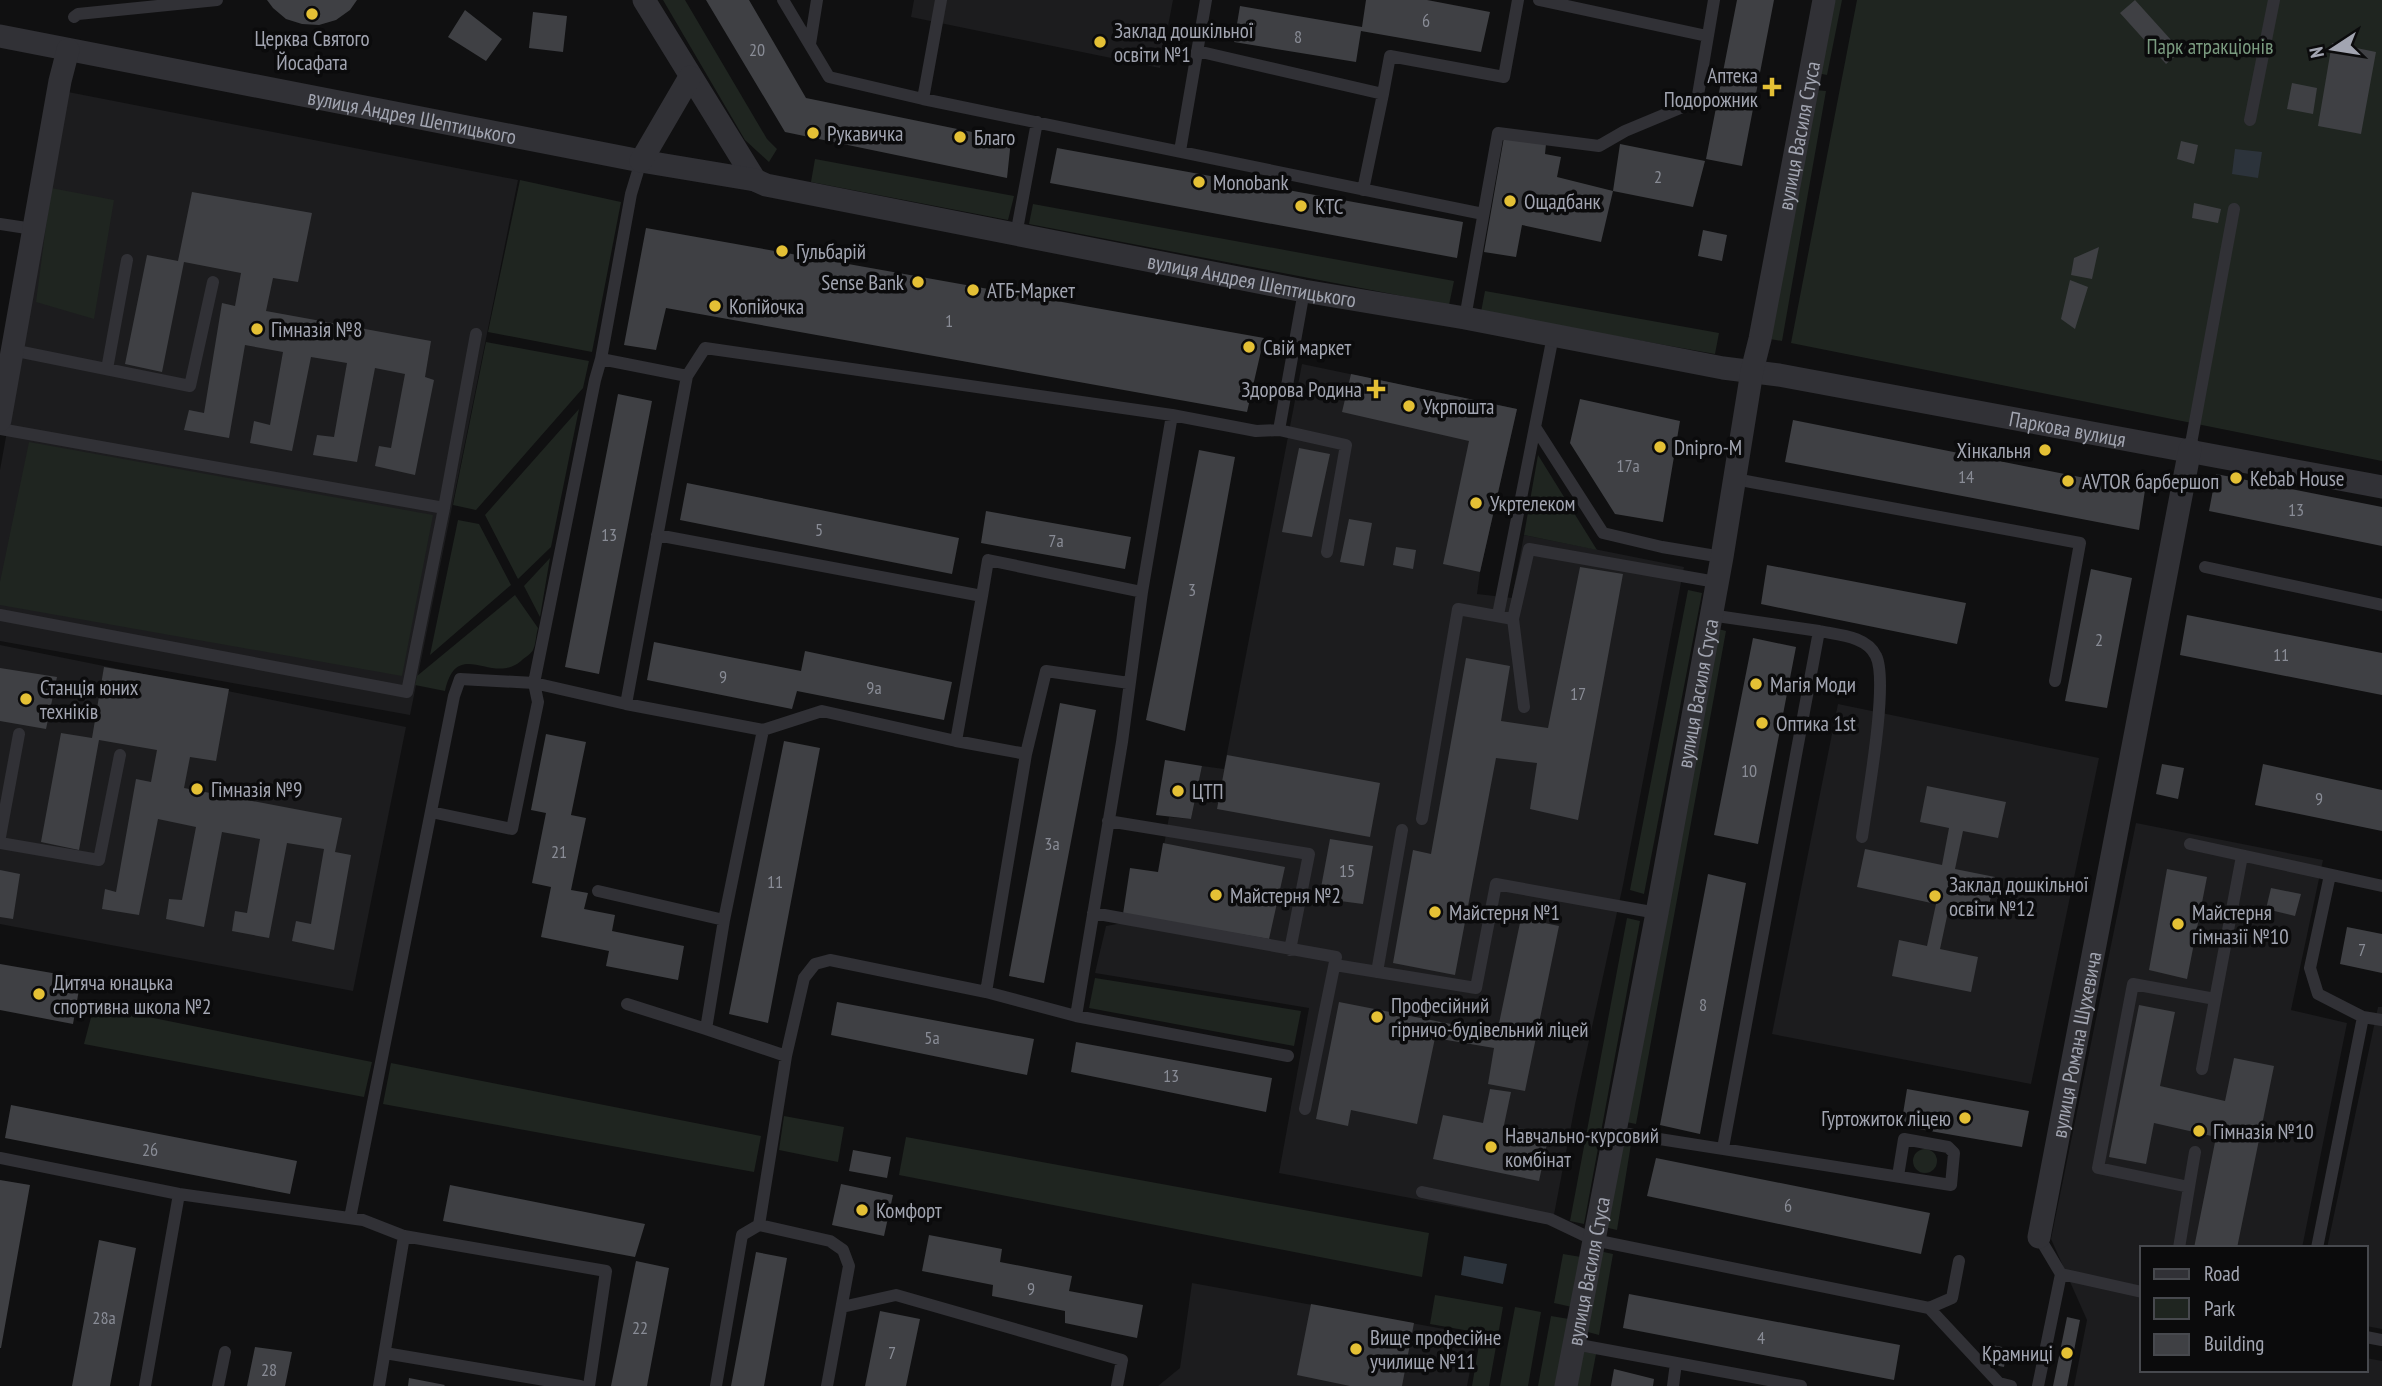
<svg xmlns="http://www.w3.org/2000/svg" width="2382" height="1386" viewBox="0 0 2382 1386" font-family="'PT Sans Narrow',sans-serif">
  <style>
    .built { fill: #1c1c1e }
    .green { fill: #1f2520 }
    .water { fill: #2c333b }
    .building { fill: #3f4044 }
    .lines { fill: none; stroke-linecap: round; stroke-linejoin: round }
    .lane { stroke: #313136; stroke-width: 12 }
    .street { stroke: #313136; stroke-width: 23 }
    .poi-dot { fill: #e4c035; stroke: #0b0b0c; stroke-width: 2.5 }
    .labels { text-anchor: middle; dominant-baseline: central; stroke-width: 7; stroke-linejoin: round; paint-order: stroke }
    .number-label { font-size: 18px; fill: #898c96 }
    .poi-label { font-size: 21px; fill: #a2a5b1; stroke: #0b0b0c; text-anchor: start }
    .park-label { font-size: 21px; fill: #7a9b80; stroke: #0b0b0c }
    .street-label { font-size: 21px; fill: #a2a5b1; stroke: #0b0b0c }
  </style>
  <rect width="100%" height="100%" fill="#101011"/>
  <path class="built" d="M914,0H1173L1160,68L911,17Z
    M68,92L518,180L410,715L0,641V470Z
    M1302,364L1517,409L1480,572L1477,594L1512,598L1524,535L1684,567L1623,885L1576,1100L1552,1225L1279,1173L1309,1008L1095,973L1106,926L1151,918L1169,817L1191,819L1202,766L1224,769Z
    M0,645L406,727L353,991L0,924Z
    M1838,704L2099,758L2031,1084L1772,1034Z
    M2136,823L2323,860L2291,1010L2347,1023L2302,1248H2142V1370H2366V1358L2382,1361V1386H2074L2087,1320L2051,1239Z
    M2378,1007H2382V1329L2366,1326V1248H2327Z
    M1192,1283L1477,1335L1467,1386H1158L1180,1368Z"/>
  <path class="green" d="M663,0H685L767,139L777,149L769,162L745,140Z
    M1831,0H1842L1827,75L1817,73Z
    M1857,0H2382V461L1791,343Z
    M1814,90L1826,91L1782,341L1770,339Z
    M815,159L1014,196L1008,220L811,182Z
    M520,180L621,202L592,352L488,332Z
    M51,188L114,200L94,319L36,302Z
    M1033,204L1454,281L1449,305L1029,224Z
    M1485,291L1719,333L1715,354L1481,312Z
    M486,342L589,361L583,388L476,510L453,505Z
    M579,409L551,547L518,579L485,515Z
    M29,442L433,515L402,676L0,605V582Z
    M1538,455L1597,550L1524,535Z
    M458,520L479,524L511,585L430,655Z
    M550,558L540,617L524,586Z
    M1688,590L1702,593L1644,894L1630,890Z
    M515,595L538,628C536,634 536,644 533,650C531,654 524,658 521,661C492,686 457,636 445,691L415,685L417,676Z
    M1718,629L1726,631L1636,1124L1626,1122Z
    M1627,918L1640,921L1584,1224L1570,1221Z
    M1095,978L1301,1011L1294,1046L1089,1008Z
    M94,1006L372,1062L364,1097L84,1044Z
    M391,1063L761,1136L754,1172L383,1104Z
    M784,1116L844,1127L838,1162L779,1150Z
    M906,1137L1429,1233L1422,1277L899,1175Z
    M1619,1142L1631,1144L1617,1230L1604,1227Z
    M1913 1161a12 12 0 1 1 24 0a12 12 0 1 1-24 0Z
    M1599,1251L1613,1254L1599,1335L1584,1331Z
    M1563,1254L1581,1257L1572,1307L1554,1303Z
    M1435,1295L1503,1307L1489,1386H1472L1481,1333L1430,1324Z
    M1515,1307L1541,1312L1528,1386H1500Z
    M1551,1316L1569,1319L1556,1386H1538Z
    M1579,1351L1596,1354L1590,1386H1572Z"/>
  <path class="water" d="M2235,149L2262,152L2258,178L2232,174Z
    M1464,1256L1507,1264L1503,1284L1461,1275Z"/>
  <path class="building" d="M267,0H357L350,10L336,20L319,25L302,24L286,19L273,8Z
    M706,0H749L806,98L1011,140L1007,178L785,132Z
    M1366,0H1427L1490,12L1481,52L1361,31L1356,62L1234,42L1240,6L1362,27Z
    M1737,0H1774L1742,166L1706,159Z
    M2135,0L2181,51L2166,64L2120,13Z
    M465,10L502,39L486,61L448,37Z
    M533,12L567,16L563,52L529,48Z
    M2332,43L2376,52L2361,134L2318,126Z
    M2292,83L2317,88L2313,114L2287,109Z
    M1504,137L1546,144L1545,154L1561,157L1557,177L1613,191L1601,242L1522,225L1516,257L1484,252Z
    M2181,141L2198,145L2194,164L2177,159Z
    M1620,144L1705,161L1693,207L1613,191Z
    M1057,148L1463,222L1457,258L1050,183Z
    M192,192L312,213L298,282L273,278L266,311L431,341L425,377L434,380L415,475L375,466L379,446L391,448L405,374L375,368L357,462L313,455L317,435L334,437L347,363L311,357L292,451L250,443L254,421L270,425L283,352L245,345L229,438L184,430L189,410L204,413L222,303L235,306L241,273L184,262L162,372L125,364L147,255L178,261Z
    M2194,203L2221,209L2218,223L2192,218Z
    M646,228L1264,338L1247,412L666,308L656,350L624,345Z
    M1703,230L1727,235L1722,261L1698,256Z
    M2099,247L2092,279L2071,275L2074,258Z
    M2070,280L2088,287L2075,329L2061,319Z
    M1351,374L1517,409L1480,572L1443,564L1469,441L1342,412Z
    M618,394L652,401L599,674L565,667Z
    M1580,399L1680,421L1663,522L1615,514L1570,443Z
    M1793,420L2145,490L2139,530L1785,462Z
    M1299,448L1330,454L1312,537L1282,532Z
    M1199,450L1235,457L1185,731L1146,720Z
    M2216,474L2382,507V546L2209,511Z
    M687,483L959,538L952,574L680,520Z
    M986,511L1131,537L1125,569L981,543Z
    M1349,519L1372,523L1364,566L1340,562Z
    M1396,547L1416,550L1413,569L1393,565Z
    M1767,565L1966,603L1957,644L1761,604Z
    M1580,567L1623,574L1578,820L1530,809L1537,763L1496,758L1455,975L1393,963L1413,850L1431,854L1466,658L1510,666L1501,721L1548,728Z
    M2091,569L2132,578L2107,708L2065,701Z
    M2187,615L2382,653V695L2180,655Z
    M1753,638L1796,647L1758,844L1714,835Z
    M654,642L801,671L805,651L952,682L944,720L797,691L792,709L647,680Z
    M104,667L229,689L216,761L190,757L184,788L342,818L335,852L351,855L334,950L292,941L296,921L311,924L324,849L287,843L269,938L232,931L235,911L247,913L260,839L222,832L204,927L166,919L169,899L182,900L196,827L158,819L139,915L102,909L105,889L116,892L136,779L151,782L157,750L99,740L79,850L41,842L61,733L92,738Z
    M0,668L57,677L46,729L0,721Z
    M1060,703L1096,710L1044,983L1009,976Z
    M546,734L586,742L571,815L586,818L571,890L588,893L584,909L615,915L612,931L684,946L678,980L606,966L609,951L541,937L551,887L532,883L546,813L531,810Z
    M784,741L820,748L768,1023L729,1014Z
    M1227,755L1380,783L1370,837L1217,809Z
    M1165,760L1202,766L1191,819L1156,815Z
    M2162,764L2184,768L2178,799L2156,794Z
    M2263,764L2382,790V831L2255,805Z
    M1927,786L2006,802L1998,838L1963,831L1955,869L1995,877L1987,915L1949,907L1940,949L1978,957L1971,992L1892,976L1899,940L1927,946L1936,904L1857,887L1865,849L1942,865L1949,828L1920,822Z
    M1330,839L1373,846L1363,904L1340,901L1320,893Z
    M1163,843L1285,867L1269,939L1123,914L1130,868L1158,872Z
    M2167,869L2207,877L2187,979L2149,970Z
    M0,870L20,874L13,919L0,917Z
    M1708,874L1746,883L1700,1134L1660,1125Z
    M2271,888L2301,894L2295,916L2266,909Z
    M1521,918L1559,926L1525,1091L1488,1084L1494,1048L1435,1038L1417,1124L1351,1110L1348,1126L1316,1119L1339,1002L1497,1033Z
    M2347,927L2382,934V973L2340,964Z
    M0,964L81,978L73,1024L0,1010Z
    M837,1002L1034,1039L1027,1075L831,1035Z
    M2139,1005L2175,1012L2160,1086L2225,1101L2234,1058L2274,1066L2237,1248H2194L2216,1137L2154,1123L2146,1164L2109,1157Z
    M1076,1042L1272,1078L1266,1112L1071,1072Z
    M1490,1089L1511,1092L1504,1125L1549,1134L1539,1181L1433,1159L1443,1115L1483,1123Z
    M1907,1089L2029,1111L2022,1147L1901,1126Z
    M11,1105L297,1161L290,1194L5,1138Z
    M853,1150L891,1157L887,1178L849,1171Z
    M1656,1158L1930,1213L1921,1254L1647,1196Z
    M0,1180L30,1185L1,1348H0Z
    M841,1184L893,1195L884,1236L832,1225Z
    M450,1185L645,1224L635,1257L443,1221Z
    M929,1235L1002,1249L1000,1262L1072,1276L1069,1291L1143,1305L1137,1338L1065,1323V1311L992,1296L993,1285L922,1271Z
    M99,1240L136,1248L110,1386H72Z
    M756,1252L787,1258L764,1386H731Z
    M636,1261L669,1268L647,1386H611Z
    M1629,1294L1900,1345L1894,1380L1623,1328Z
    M1311,1304L1414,1323L1402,1386H1350L1297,1375Z
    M880,1311L920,1319L906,1386H865Z
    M2067,1317L2080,1320L2067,1386H2053Z
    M1992,1345L2007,1348L2004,1367L1989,1364Z
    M255,1347L292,1352L285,1386H247Z
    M1614,1369L1654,1379L1653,1386H1611Z
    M409,1378L445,1385L444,1386H408Z"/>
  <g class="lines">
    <path class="lane" d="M783,0L829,77L923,99L1483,214
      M1539,0L1707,36
      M74,17L78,14L217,0
      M810,44L817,0
      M1197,51L1383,94L1390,56L1504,77L1518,0
      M923,99L941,0
      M2250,120L2274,0
      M1180,151L1206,0
      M1363,190L1383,94
      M0,224L33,229
      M1016,235L1037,122
      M1465,318L1498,133L1599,146L1625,131L1697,101L1714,0
      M1553,336L1535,427L1603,533L1662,547L1722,557
      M12,350L190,386L213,282
      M601,359L687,376
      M107,369L127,260
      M0,429L444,508L407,692L0,615
      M1279,430L1304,291
      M2190,449L2234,209
      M1735,479L2080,543L2055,681
      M444,508L476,334
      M657,535L982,596L988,560L1142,592
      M2205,567L2382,605
      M1498,615L1535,427
      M1710,615L1819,631L1723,1148
      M1513,619L1524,707
      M1819,631C1838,635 1867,636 1876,656C1889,682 1867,801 1862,837
      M626,704L687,376L705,348L1172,415L1256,431L1279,430L1346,445L1327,552
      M763,730L822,711L956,741L1026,754
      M956,741L982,596
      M431,812L512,829L538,702L534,683L595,380L601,359L631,194L641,161
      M1422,819L1458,609L1513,619L1529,549L1716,582
      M1108,821L1309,854L1290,950
      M0,837L19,734
      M0,843L99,860L120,755
      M2190,844L2382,886
      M598,891L724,920
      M1093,913L1336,957L1305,1109
      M1335,965L1476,988L1496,884L1657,913
      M1377,972L1402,830
      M986,992L1026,754L1046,671L1129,683
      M627,1004L706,1029
      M1076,1016L1122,742L1142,592L1172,415
      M2363,1017L2382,1020
      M2202,1069L2242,856
      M1615,1132L1951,1185L1954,1153L1948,1147L1904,1139L1898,1176
      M2195,1152L2189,1187L2098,1168L2133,984L2215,999
      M0,1158L179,1194L363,1220L404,1236L606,1271L589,1386
      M1422,1192L1550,1219L1594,1240L1929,1308L1999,1383L2011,1386
      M350,1218L454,696L460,679L534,683L626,704L763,730L724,920L706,1029L786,1056
      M2179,1248L2189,1187
      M2317,1248L2363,1017L2318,994L2310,968L2330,875
      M2061,1274L2142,1292
      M842,1307L896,1295L1122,1360L1117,1386
      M1929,1308L1952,1298L1959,1261
      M2366,1337L2382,1340
      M1574,1344L1801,1386
      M385,1353L580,1386
      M145,1386L179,1194
      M218,1386L225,1352
      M379,1386L404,1236
      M716,1386L742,1235L759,1225
      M827,1386L849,1266L843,1250L830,1241L759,1225L786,1056L804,978L815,964L830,960L986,992L1076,1016L1288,1056
      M1673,1386L1676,1363
      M2038,1386L2061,1274L2039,1237"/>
    <g class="street">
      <path d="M644,0L755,180"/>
      <path id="s1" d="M0,36L641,161L755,180L766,185L1304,291L1465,318L1723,368L1779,375L2382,487"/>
      <path d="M641,161L690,77"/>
      <path d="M0,420L60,81L68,50"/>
      <path id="s2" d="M2039,1237L2190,449"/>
      <path id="s3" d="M1566,1386L1657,913L1722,557L1752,371L1760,339L1824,0"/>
    </g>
  </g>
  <g class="poi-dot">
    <circle cx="312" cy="14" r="7"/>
    <circle cx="1100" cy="42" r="7"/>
    <path d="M1768.5 76.5h7v7h7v7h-7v7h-7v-7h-7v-7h7z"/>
    <circle cx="813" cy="133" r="7"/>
    <circle cx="960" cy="137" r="7"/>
    <circle cx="1199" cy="182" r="7"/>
    <circle cx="1510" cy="201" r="7"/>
    <circle cx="1301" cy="206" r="7"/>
    <circle cx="782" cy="251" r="7"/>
    <circle cx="918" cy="282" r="7"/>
    <circle cx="973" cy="290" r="7"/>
    <circle cx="715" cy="306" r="7"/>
    <circle cx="257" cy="329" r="7"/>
    <circle cx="1249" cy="347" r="7"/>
    <path d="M1372.5 378.5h7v7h7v7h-7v7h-7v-7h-7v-7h7z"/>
    <circle cx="1409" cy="406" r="7"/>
    <circle cx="1660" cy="447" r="7"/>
    <circle cx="2045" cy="450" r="7"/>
    <circle cx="2236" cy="478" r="7"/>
    <circle cx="2068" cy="481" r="7"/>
    <circle cx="1476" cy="503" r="7"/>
    <circle cx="1756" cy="684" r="7"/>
    <circle cx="26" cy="699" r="7"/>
    <circle cx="1762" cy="723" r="7"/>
    <circle cx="197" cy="789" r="7"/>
    <circle cx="1178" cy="791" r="7"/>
    <circle cx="1216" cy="895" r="7"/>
    <circle cx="1935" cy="896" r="7"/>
    <circle cx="1435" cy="912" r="7"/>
    <circle cx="2178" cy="924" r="7"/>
    <circle cx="39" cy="994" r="7"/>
    <circle cx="1377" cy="1017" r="7"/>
    <circle cx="1965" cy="1118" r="7"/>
    <circle cx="2199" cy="1131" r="7"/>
    <circle cx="1491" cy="1147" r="7"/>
    <circle cx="862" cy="1210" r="7"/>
    <circle cx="1356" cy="1349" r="7"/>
    <circle cx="2067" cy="1353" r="7"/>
  </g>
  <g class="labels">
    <g class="number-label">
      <text x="1426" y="20">6</text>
      <text x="1298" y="36">8</text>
      <text x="757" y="49">20</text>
      <text x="1658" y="176">2</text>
      <text x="949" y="320">1</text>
      <text x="1628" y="465">17а</text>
      <text x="1966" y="476">14</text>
      <text x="2296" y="509">13</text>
      <text x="819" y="529">5</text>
      <text x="609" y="534">13</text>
      <text x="1056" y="540">7а</text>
      <text x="1192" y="589">3</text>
      <text x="2099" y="639">2</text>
      <text x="2281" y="654">11</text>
      <text x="723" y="676">9</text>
      <text x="874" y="687">9а</text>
      <text x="1578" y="693">17</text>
      <text x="1749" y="770">10</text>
      <text x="2319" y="798">9</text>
      <text x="1052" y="843">3а</text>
      <text x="559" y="851">21</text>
      <text x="1347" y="870">15</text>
      <text x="775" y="881">11</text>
      <text x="2362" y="949">7</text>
      <text x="1703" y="1004">8</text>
      <text x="932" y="1037">5а</text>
      <text x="1171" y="1075">13</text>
      <text x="150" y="1149">26</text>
      <text x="1788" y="1205">6</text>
      <text x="1031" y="1288">9</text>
      <text x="104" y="1317">28а</text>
      <text x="640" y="1327">22</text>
      <text x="1761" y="1337">4</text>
      <text x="892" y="1352">7</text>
      <text x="269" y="1369">28</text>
    </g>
    <g class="poi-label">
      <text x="1114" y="30">Заклад дошкільної<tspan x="1114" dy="24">освіти №1</tspan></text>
      <text x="312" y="38" text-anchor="middle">Церква Святого<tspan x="312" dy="24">Йосафата</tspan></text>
      <text x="1758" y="75" text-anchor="end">Аптека<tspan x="1758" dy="24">Подорожник</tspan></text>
      <text x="827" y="133">Рукавичка</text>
      <text x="974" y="137">Благо</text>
      <text x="1213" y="182">Monobank</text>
      <text x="1524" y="201">Ощадбанк</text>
      <text x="1315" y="206">КТС</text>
      <text x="796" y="251">Гульбарій</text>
      <text x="904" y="282" text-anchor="end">Sense Bank</text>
      <text x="987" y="290">АТБ-Маркет</text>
      <text x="729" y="306">Копійочка</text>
      <text x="271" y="329">Гімназія №8</text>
      <text x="1263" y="347">Свій маркет</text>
      <text x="1362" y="389" text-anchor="end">Здорова Родина</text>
      <text x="1423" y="406">Укрпошта</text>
      <text x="1674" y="447">Dnipro-M</text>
      <text x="2031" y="450" text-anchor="end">Хінкальня</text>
      <text x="2250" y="478">Kebab House</text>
      <text x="2082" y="481">AVTOR барбершоп</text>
      <text x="1490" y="503">Укртелеком</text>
      <text x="1770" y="684">Магія Моди</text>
      <text x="40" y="687">Станція юних<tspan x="40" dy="24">техніків</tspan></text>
      <text x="1776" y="723">Оптика 1st</text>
      <text x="211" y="789">Гімназія №9</text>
      <text x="1192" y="791">ЦТП</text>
      <text x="1949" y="884">Заклад дошкільної<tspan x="1949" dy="24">освіти №12</tspan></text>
      <text x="1230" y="895">Майстерня №2</text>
      <text x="1449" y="912">Майстерня №1</text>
      <text x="2192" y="912">Майстерня<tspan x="2192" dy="24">гімназії №10</tspan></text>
      <text x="53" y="982">Дитяча юнацька<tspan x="53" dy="24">спортивна школа №2</tspan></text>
      <text x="1391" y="1005">Професійний<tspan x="1391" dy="24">гірничо-будівельний ліцей</tspan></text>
      <text x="1951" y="1118" text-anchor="end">Гуртожиток ліцею</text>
      <text x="2213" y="1131">Гімназія №10</text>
      <text x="1505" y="1135">Навчально-курсовий<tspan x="1505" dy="24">комбінат</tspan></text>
      <text x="876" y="1210">Комфорт</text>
      <text x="1370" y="1337">Вище професійне<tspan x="1370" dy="24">училище №11</tspan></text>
      <text x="2053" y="1353" text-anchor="end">Крамниці</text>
    </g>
    <g class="park-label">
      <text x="2210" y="46">Парк атракціонів</text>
    </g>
    <g class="street-label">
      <text stroke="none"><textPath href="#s1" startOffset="420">вулиця Андрея Шептицького</textPath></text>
      <text stroke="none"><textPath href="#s3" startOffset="1272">вулиця Василя Стуса</textPath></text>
      <text stroke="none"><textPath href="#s1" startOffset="1276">вулиця Андрея Шептицького</textPath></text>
      <text stroke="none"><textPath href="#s1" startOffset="2105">Паркова вулиця</textPath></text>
      <text stroke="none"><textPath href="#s3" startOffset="705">вулиця Василя Стуса</textPath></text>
      <text stroke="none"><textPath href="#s2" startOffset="196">вулиця Романа Шухевича</textPath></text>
      <text stroke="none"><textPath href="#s3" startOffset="117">вулиця Василя Стуса</textPath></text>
    </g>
  </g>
  <rect x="2140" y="1246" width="228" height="126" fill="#0b0b0c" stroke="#47494e" stroke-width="2"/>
  <rect x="2154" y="1269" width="35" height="10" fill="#313136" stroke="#47494e" stroke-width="2"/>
  <text x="2204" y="1281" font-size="21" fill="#a2a5b1">Road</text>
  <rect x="2154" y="1298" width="35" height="21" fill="#1f2520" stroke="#47494e" stroke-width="2"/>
  <text x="2204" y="1316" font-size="21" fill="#a2a5b1">Park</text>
  <rect x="2154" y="1334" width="35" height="21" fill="#3f4044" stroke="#47494e" stroke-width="2"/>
  <text x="2204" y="1351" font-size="21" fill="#a2a5b1">Building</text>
  <g transform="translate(2333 49) rotate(258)" stroke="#0b0b0c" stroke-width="5" paint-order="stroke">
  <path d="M0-5L12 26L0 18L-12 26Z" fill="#a2a5b1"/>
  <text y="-10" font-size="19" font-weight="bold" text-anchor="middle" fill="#a2a5b1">N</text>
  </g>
</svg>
